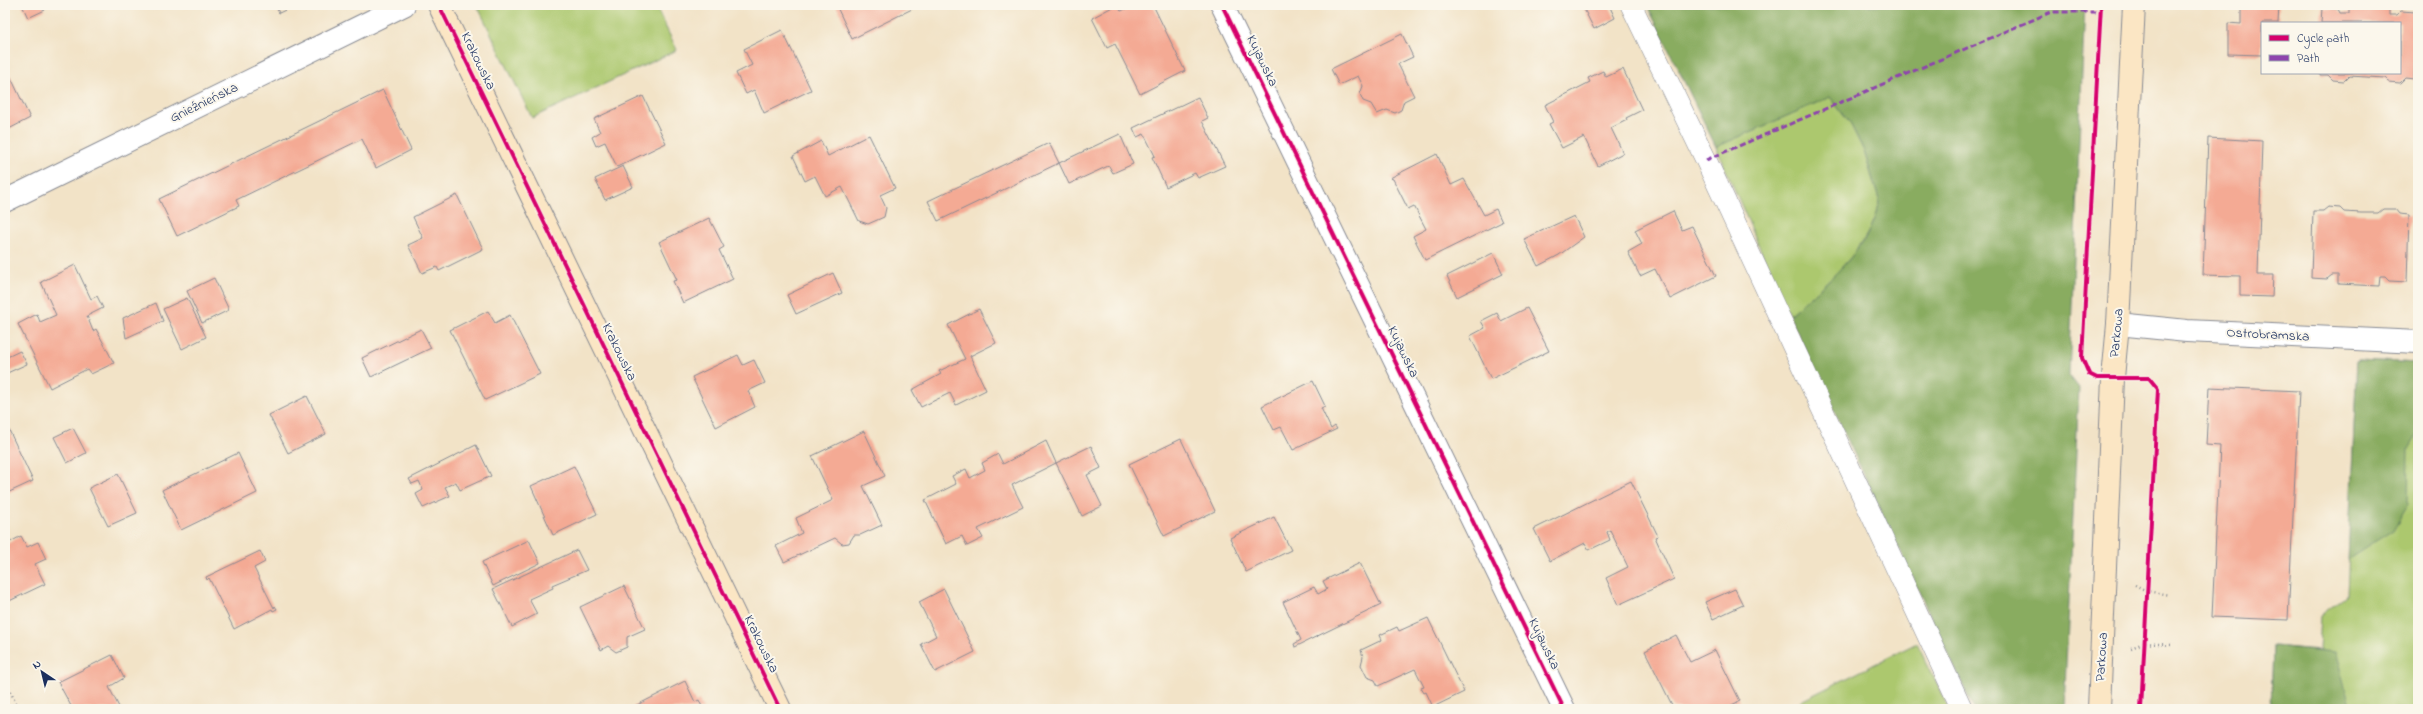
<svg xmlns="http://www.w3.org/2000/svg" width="2423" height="714" viewBox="0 0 2423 714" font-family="'Indie Flower',sans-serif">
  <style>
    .green { fill: #acc86e; stroke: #647c66 }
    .forest { fill: #89ac61; stroke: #526e60 }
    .building { fill: #f4aa94 }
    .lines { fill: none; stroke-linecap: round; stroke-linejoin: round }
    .lane-casing { stroke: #868992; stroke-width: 22 }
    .street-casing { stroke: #868992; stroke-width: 24 }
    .secondary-casing { stroke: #868992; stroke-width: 24 }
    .path { stroke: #868992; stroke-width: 2.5; stroke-dasharray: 1 3; stroke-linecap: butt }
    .lane { stroke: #fff; stroke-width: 21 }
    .street { stroke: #fff; stroke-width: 22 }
    .secondary { stroke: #fbe6c4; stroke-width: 22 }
    .quiet { stroke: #8e44ad; stroke-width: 3; stroke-dasharray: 6 3; stroke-linecap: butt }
    .cycleway-casing { stroke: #fbf7ec; stroke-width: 6 }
    .cycleway { stroke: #d6006c; stroke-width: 4 }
    .labels { text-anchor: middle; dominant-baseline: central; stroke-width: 4; stroke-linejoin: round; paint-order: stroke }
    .street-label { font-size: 14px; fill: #1b2f5e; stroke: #fbf7ec }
  </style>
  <rect width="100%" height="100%" fill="#fbf7ec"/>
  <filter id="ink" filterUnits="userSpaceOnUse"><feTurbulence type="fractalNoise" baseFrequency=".025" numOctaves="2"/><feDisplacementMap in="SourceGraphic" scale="8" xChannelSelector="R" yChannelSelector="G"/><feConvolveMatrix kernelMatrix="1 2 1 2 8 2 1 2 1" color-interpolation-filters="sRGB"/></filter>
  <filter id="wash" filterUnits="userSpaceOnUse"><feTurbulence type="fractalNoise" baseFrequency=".012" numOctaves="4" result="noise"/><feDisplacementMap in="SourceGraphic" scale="16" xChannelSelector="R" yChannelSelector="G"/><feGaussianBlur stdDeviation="0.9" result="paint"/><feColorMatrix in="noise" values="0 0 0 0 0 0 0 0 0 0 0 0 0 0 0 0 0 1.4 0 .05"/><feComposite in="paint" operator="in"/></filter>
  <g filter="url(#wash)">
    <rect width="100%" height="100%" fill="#f2e3c7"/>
    <path class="green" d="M477,5H655L677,50L532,118Z
      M1830,97L1851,125L1864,151L1880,203C1876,213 1872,225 1867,234C1849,266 1816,291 1789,315L1716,147Z
      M2357,360L2418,363V709H2271L2273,646L2319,650L2321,615L2347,595Z
      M1917,643L1949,709H1785Z"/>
    <path class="forest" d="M1647,5H2085L2069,375L2079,388L2064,709H1974L1789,315C1816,291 1849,266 1867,235C1872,225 1876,213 1880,203L1864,151L1851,125L1830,97L1716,147Z
      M2357,360L2418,363V434L2409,449L2408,504L2393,530L2348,559Z
      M2273,646L2335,652L2351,709H2271Z"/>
    <g id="blocks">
      <path class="building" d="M22,5H43L45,10L28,18Z
        M275,5H296L279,13Z
        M836,5H920L852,39Z
        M1116,5L1121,11L1134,5H1153L1185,71L1140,94L1115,44L1107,48L1092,18Z
        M1582,5H1609L1615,18L1594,29Z
        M2241,5H2279L2278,23H2262V55L2228,54V23L2241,24Z
        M2349,5L2389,6V15H2397L2401,11L2416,12L2414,79L2405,78L2400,83L2389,82L2385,78L2349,76L2344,81L2333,80L2328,75H2320V73H2400V23H2321L2322,8L2338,9L2340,13H2349Z
        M782,30L811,90L764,113L754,90L746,94L736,73L752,65L744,49Z
        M1402,34L1413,57L1398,64L1414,96L1404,101L1401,110L1395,113L1387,110L1377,114L1371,104L1363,101L1360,94L1363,86L1358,76L1339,85L1331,69Z
        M5,65L30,118L5,131Z
        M1623,69L1642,110L1626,118L1627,120L1611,128L1623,153L1598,166L1584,137L1562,148L1549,124L1553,122L1545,105L1590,82L1588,78L1603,71L1606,77Z
        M383,90L411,150L376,168L362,139L236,200L239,206L177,236L159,199Z
        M643,96L666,143L617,167L605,142L596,146L592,137L600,132L594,119Z
        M1198,97L1208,118L1202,121L1225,166L1198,178L1195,173L1166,187L1152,157L1155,156L1144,134L1137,137L1133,128Z
        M1120,134L1133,164L1113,173L1109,166L1106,167L1069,184L1059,163L938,221L928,201L1049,143L1059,163Z
        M869,135L895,188L880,195L886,208L884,217L868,224L859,221L842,187L825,196L815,176L805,181L793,156L821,141L828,156Z
        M2208,138L2262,141L2258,275H2273L2272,297L2240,296V276L2203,275Z
        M1437,154L1451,185L1464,179L1484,215L1496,209L1502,222L1425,260L1413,236L1426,229L1414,206L1408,209L1393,179L1390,178Z
        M623,166L633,187L605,200L595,179Z
        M457,195L483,249L439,271L437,267L422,273L408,245L423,238L413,217Z
        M2328,207L2340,208L2344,212L2361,213H2378L2383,209H2395L2399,214L2409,215L2407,282L2390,281L2386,277H2380L2379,286L2338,284V275H2332L2327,279L2311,278L2313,211H2323Z
        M1673,211L1682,230L1692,226L1716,276L1670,299L1655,269L1640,276L1628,252L1642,244L1635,230Z
        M1574,216L1584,237L1559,255L1538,266L1524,239Z
        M709,218L724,247L719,250L733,279L683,303L673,281L677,280L659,242Z
        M1493,253L1503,274L1457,297L1447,276Z
        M75,265L91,299L97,296L103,308L87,316L93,331L96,329L114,363L91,374L87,369L50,388L18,324L37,314L40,322L56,315L41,282Z
        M833,273L842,293L796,314L787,295Z
        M214,278L229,310L202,323L187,291Z
        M187,298L206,337L182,349L163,309Z
        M156,303L163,321L126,338L123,318Z
        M1527,308L1549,351L1491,379L1470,336L1485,328L1481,321L1497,313L1501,321Z
        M979,309L996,343L970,356L986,390L956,405L950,393L921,407L912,390L941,374L939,371L965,359L948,325Z
        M488,311L495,323L510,315L540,374L485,400L450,330Z
        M421,329L431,348L371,377L362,358Z
        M20,351L27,364L5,374V358Z
        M738,355L743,365L754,360L765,383L748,391L755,407L716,427L692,377Z
        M1313,381L1325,406L1321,408L1331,429L1335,426L1337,429L1293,450L1281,427L1274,430L1262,406Z
        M2209,387L2299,391L2288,620L2212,617L2220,446L2206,445Z
        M307,396L326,434L288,453L269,415Z
        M73,428L86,453L67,463L54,437Z
        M9,430L33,481L5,494V432Z
        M864,431L885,476L863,486L882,525L860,535H854L849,543L842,544L835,538L784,562L776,546L802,533L796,518L833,500L812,456Z
        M1181,439L1215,511L1164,536L1129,464Z
        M1046,441L1056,463L1012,485L1023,507L978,529L983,538L967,546L962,536L946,544L925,500L956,484L952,476L966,469L970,478L985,470L982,463L998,454L1003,464Z
        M476,445L491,476L460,490L456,482L445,487L450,496L423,508L416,494L423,490L419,481L412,484L409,479Z
        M1091,446L1101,468L1087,475L1102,506L1082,516L1056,463Z
        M238,453L257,493L181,530L162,490Z
        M574,466L597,514L553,535L531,486Z
        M118,474L137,513L108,526L89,488Z
        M1631,481L1658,536L1655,537L1674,579L1618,605L1606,578L1628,567L1610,530L1607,532L1610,540L1589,550L1585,543L1550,561L1534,529Z
        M1274,517L1291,550L1246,572L1230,538Z
        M21,536L27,547L38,542L46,559L35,564L45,584L5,603V545Z
        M529,540L540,563L493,586L482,562Z
        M577,550L587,570L552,585L553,588L529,599L537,614L512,627L493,589Z
        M260,551L265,562L254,568L274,608L275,606L277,609L273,611L272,609L234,629L209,578L207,580L206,577Z
        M1360,563L1381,605L1295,647L1294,644L1301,640L1283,602L1314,587L1318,594L1327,589L1323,581Z
        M624,586L645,629L627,637V647L616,652L608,646L601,650L580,607Z
        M944,589L975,652L935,672L921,644L936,636L919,602Z
        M1735,589L1743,605L1713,619L1705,602Z
        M1428,618L1464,692L1433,707L1426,692L1424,693L1421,688L1424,687L1415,669L1378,686L1375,680L1367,677L1361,665L1363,657L1361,650L1382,640L1380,635L1397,627L1399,631Z
        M1676,635L1690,662L1715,650L1740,701L1723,709H1674L1645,651Z
        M112,655L124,678L109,687L120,709H65L71,706L58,682Z
        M685,681L695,702L699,700L703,709H634L633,707Z"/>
    </g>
  </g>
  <g filter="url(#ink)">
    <use href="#blocks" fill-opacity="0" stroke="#868992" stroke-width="1"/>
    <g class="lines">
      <g class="lane-casing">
        <path id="lane" d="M1631,5L1706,160L1962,709"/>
      </g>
      <g class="street-casing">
        <path id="street" d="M1222,5L1564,709
          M5,201L404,5
          M2118,324L2187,331L2418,342"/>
      </g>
      <g class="secondary-casing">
        <path id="secondary" d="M439,5L780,709
          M2099,709L2113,378L2118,324L2134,5"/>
      </g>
      <path class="path" d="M2135,585L2147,591L2169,595
        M2131,648L2144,643L2172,645
        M5,681L19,709"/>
      <use href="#lane" class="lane"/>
      <use href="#street" class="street"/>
      <use href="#secondary" class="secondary"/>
      <path class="quiet" d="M1706,160L2051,12H2101"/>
      <g class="cycleway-casing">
        <path id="cycleway" d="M439,5L780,709
          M1222,5L1564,709
          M2101,5L2082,358L2089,374L2097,378H2149L2158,389L2141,709"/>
      </g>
      <use href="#cycleway" class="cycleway"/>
    </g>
  </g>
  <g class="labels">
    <g class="street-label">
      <text transform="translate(478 61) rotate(64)">Krakowska</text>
      <text transform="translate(1262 61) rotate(64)">Kujawska</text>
      <text transform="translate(204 103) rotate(-26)">Gnieźnieńska</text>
      <text transform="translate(2117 333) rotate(-85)">Parkowa</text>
      <text transform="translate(2268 335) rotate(3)">Ostrobramska</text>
      <text transform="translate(619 352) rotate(64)">Krakowska</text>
      <text transform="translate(1403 352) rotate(64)">Kujawska</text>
      <text transform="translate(761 644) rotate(64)">Krakowska</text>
      <text transform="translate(1544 644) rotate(64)">Kujawska</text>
      <text transform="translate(2102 657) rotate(-87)">Parkowa</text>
    </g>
  </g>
  <rect width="2423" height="714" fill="none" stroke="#fbf7ec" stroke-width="20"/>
  <rect x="2261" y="22" width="140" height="52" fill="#fbf7ec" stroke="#a1a7b3"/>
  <rect x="2269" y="35" width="20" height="6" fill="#d6006c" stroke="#a1a7b3"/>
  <text x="2297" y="42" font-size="12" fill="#1b2f5e">Cycle path</text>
  <rect x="2269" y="55" width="20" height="6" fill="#8e44ad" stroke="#a1a7b3"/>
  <text x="2297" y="62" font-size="12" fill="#1b2f5e">Path</text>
  <g transform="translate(42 672) rotate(325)" stroke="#fbf7ec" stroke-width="3" paint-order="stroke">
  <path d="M0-3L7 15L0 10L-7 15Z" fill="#1b2f5e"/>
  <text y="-6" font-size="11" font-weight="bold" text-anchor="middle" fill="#1b2f5e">N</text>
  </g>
</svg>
